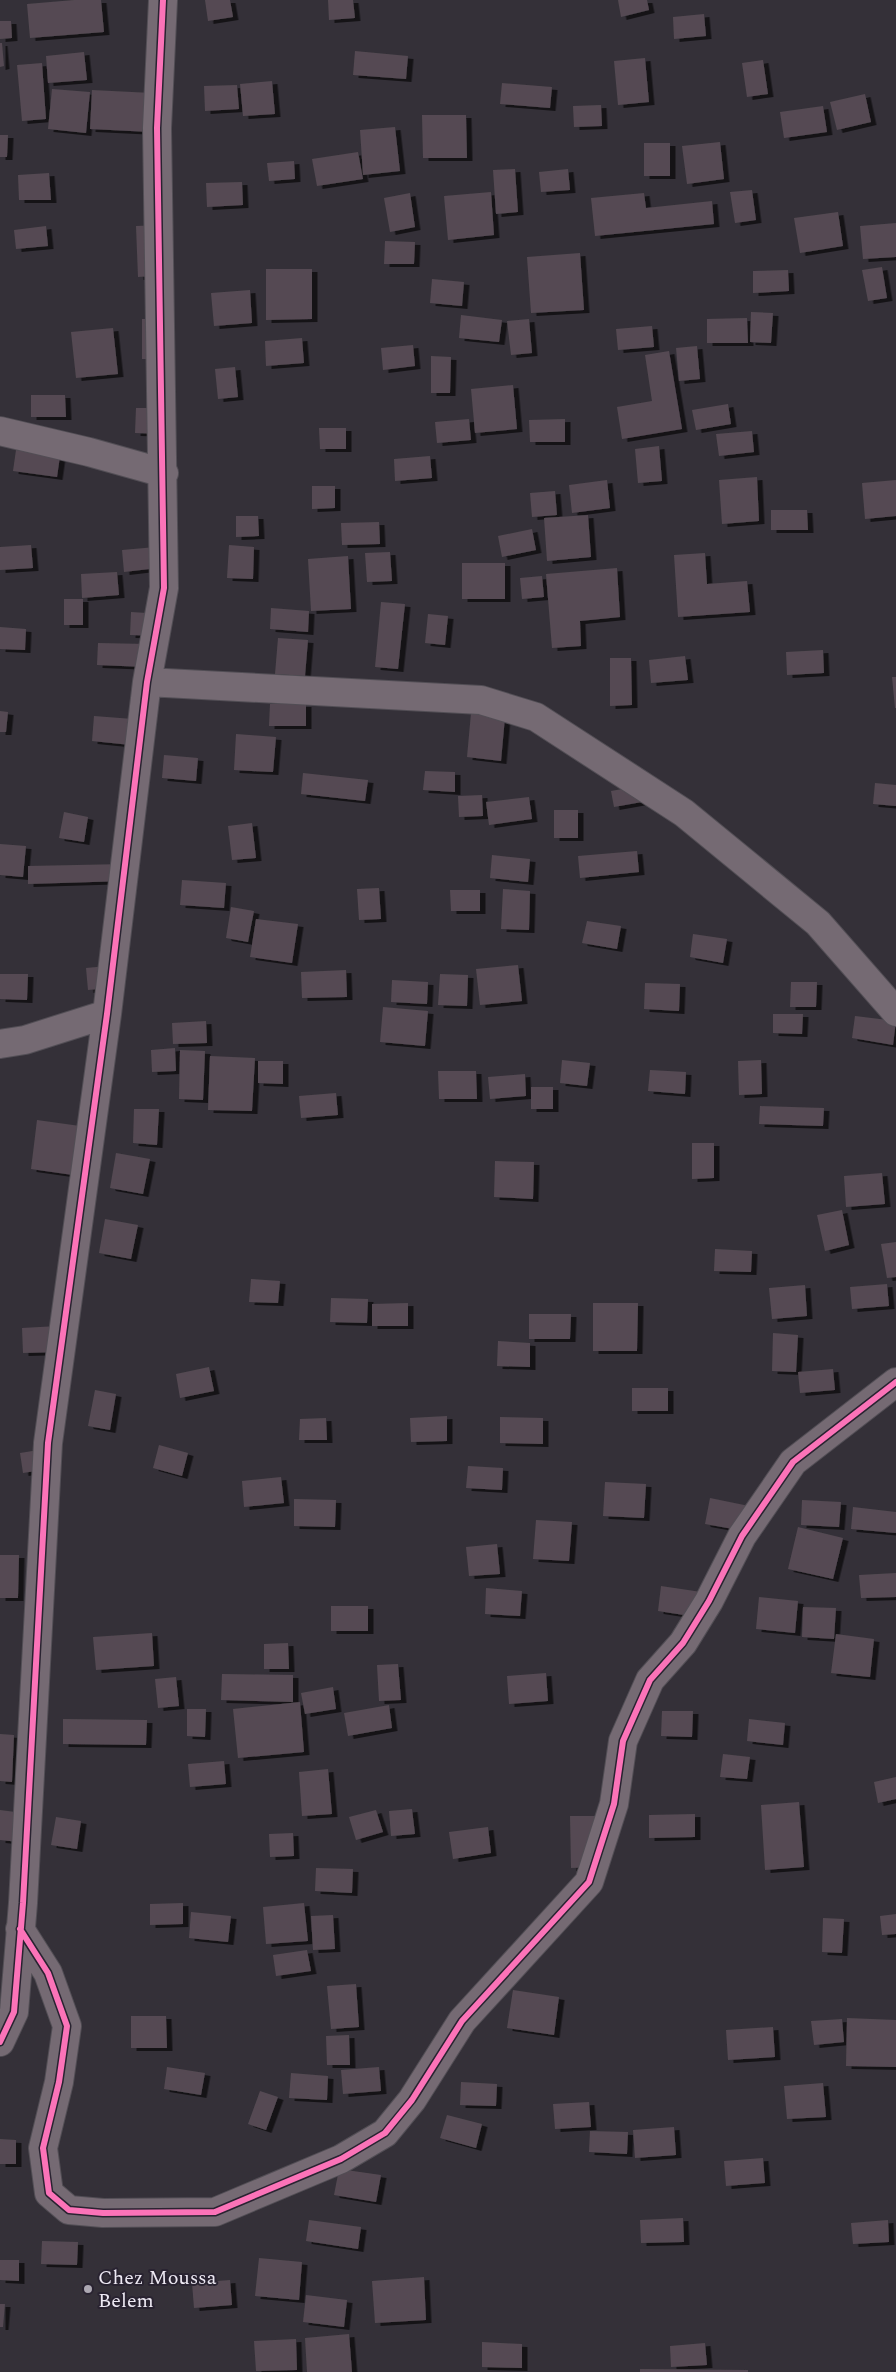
<svg xmlns="http://www.w3.org/2000/svg" width="896" height="2372" viewBox="0 0 896 2372" font-family="Spectral,serif">
  <style>
    .building { fill: #544a52; filter: url(#shadow) }
    .lines { fill: none; stroke-linecap: round; stroke-linejoin: round }
    .street-casing { stroke: #524e55; stroke-width: 30 }
    .street { stroke: #756a73; stroke-width: 28 }
    .cycleway-casing { stroke: #292331; stroke-width: 9 }
    .cycleway { stroke: #fb73b8; stroke-width: 6 }
    .poi-dot { fill: #aca8b2; stroke: #292331; stroke-width: 2 }
    .labels { text-anchor: middle; dominant-baseline: central; stroke-width: 4; stroke-linejoin: round; paint-order: stroke }
    .poi-label { font-size: 20px; fill: #ede9f3; stroke: #292331; text-anchor: start }
  </style>
  <defs>
    <filter id="shadow"><feDropShadow dx="5.5" dy="3" stdDeviation="0" flood-color="#0009"/></filter>
  </defs>
  <rect width="100%" height="100%" fill="#343038"/>
  <path class="building" d="M74,0H101L104,32L30,38L27,4Z
    M205,0H230L233,17L208,21Z
    M328,0H353L355,18L329,20Z
    M618,0H647L649,10L621,17Z
    M704,14L706,36L674,39L673,17Z
    M0,21H11L12,38L0,39Z
    M0,43H2L4,66L0,67Z
    M355,51L408,56L406,79L353,75Z
    M84,52L87,80L48,83L46,56Z
    M645,58L649,102L618,105L614,61Z
    M763,60L768,94L747,97L742,63Z
    M42,63L46,119L22,121L17,65Z
    M272,81L275,114L243,116L240,84Z
    M502,83L552,87L550,108L500,104Z
    M237,85L239,109L205,111L204,86Z
    M52,89L90,92L86,133L48,129Z
    M92,90L152,93L151,132L90,129Z
    M865,94L871,122L837,130L830,102Z
    M601,105L602,126L574,127L573,106Z
    M823,106L827,132L784,138L780,112Z
    M422,115H466L467,158H423Z
    M395,127L400,171L363,175L360,130Z
    M0,135H8L7,157H0Z
    M720,142L724,179L687,184L682,146Z
    M644,143H670V176H644Z
    M358,152L363,179L317,186L312,159Z
    M294,161L295,179L269,181L267,163Z
    M515,169L518,212L496,214L493,170Z
    M568,169L570,190L541,192L539,172Z
    M49,173L51,200H19L18,175Z
    M242,182L243,205L207,207L206,183Z
    M752,190L756,220L735,223L730,192Z
    M491,192L494,235L448,240L444,196Z
    M410,193L415,227L390,232L384,198Z
    M644,193L646,208L712,201L714,224L595,236L591,198Z
    M838,212L843,246L800,253L794,218Z
    M896,223V257L863,259L860,226Z
    M163,225L165,275L138,277L136,226Z
    M46,226L48,246L16,249L14,230Z
    M385,241L415,242L414,264H384Z
    M580,253L584,310L531,313L527,257Z
    M882,267L887,298L868,301L862,270Z
    M266,269H312V319L266,320Z
    M788,270L789,291L753,293V271Z
    M432,279L464,282L462,306L430,303Z
    M250,290L252,323L214,326L211,293Z
    M751,312L773,313L771,343L750,342Z
    M461,315L502,320L499,342L459,338Z
    M747,318L748,343H707V319Z
    M142,319H163L164,359H142Z
    M529,319L532,353L511,355L507,321Z
    M652,326L654,347L618,350L616,329Z
    M113,328L118,374L76,378L71,332Z
    M302,338L304,363L266,366L265,341Z
    M413,345L415,366L383,370L381,348Z
    M697,346L700,379L679,381L676,348Z
    M669,351L682,429L622,439L617,407L652,401L645,355Z
    M431,356L451,357L450,393H431Z
    M235,367L238,397L218,399L215,369Z
    M513,385L517,429L475,433L471,389Z
    M31,395H65L66,417H31Z
    M728,404L731,424L696,430L692,410Z
    M136,408H166L164,434L135,433Z
    M469,419L471,440L437,443L435,422Z
    M565,419V442H530L529,420Z
    M319,428H346V449H320Z
    M752,431L754,452L719,456L716,434Z
    M659,446L662,481L638,483L635,449Z
    M16,450L60,456L57,477L13,471Z
    M430,456L432,478L395,481L394,459Z
    M757,477L759,521L722,524L719,480Z
    M607,480L610,508L572,513L569,485Z
    M896,480V516L865,519L862,483Z
    M312,486H335V508L312,509Z
    M555,491L557,515L532,517L530,493Z
    M771,510H807L808,530H771Z
    M588,515L591,557L547,561L544,518Z
    M236,516H258L259,536L236,537Z
    M379,522L380,544L342,545L341,523Z
    M532,529L536,550L502,557L498,536Z
    M31,545L33,568L0,570V547Z
    M229,545L254,547L253,579L227,578Z
    M156,547L158,568L124,572L122,550Z
    M390,552L392,581L367,582L365,553Z
    M705,553L707,584L747,581L750,612L678,617L674,555Z
    M348,556L351,609L311,611L308,559Z
    M462,563H505V599H462Z
    M617,568L620,617L580,621L581,646L552,648L546,574Z
    M117,572L119,595L82,598L81,574Z
    M542,576L544,597L522,599L520,578Z
    M64,599H83V625H64Z
    M381,602L405,604L398,669L375,667Z
    M271,608L309,611L308,632L270,629Z
    M131,612L163,614L161,636L130,635Z
    M428,614L448,616L445,645L425,643Z
    M0,627L26,629L25,650L0,649Z
    M278,638L308,640L305,676L275,674Z
    M98,643L147,644L146,667L97,665Z
    M823,650L824,673L787,675L786,652Z
    M685,656L688,680L651,683L649,660Z
    M610,658H631L632,705L610,706Z
    M892,677H896V708H895Z
    M270,704H306V726H269Z
    M0,711L8,712L6,732H0Z
    M471,713L505,717L501,761L467,757Z
    M94,716L133,719L131,745L92,741Z
    M236,734L276,737L273,772L234,770Z
    M164,755L198,758L196,781L162,778Z
    M425,771L455,772V792L423,790Z
    M303,773L368,780L365,801L301,794Z
    M875,783L896,785V806L873,804Z
    M639,786L642,802L614,807L611,791Z
    M482,795L483,816L459,817L458,796Z
    M529,797L532,819L489,825L486,802Z
    M554,810H578V838H554Z
    M64,812L88,817L84,842L59,838Z
    M252,823L256,858L232,860L228,826Z
    M0,844L26,846L23,877L0,875Z
    M637,851L639,872L580,878L578,856Z
    M492,855L530,859L528,882L490,878Z
    M125,864V881L28,884V866Z
    M182,880L226,883L224,908L180,905Z
    M379,888L381,919L359,920L357,889Z
    M503,889L530,891L529,930L501,929Z
    M450,890H480V911H451Z
    M231,907L254,911L248,942L226,938Z
    M256,919L298,924L292,963L250,957Z
    M587,921L621,926L617,949L582,943Z
    M693,934L727,939L723,963L690,957Z
    M118,965L119,987L88,990L86,968Z
    M518,965L522,1001L480,1005L476,969Z
    M346,970L347,997L302,998L301,972Z
    M0,974H28L27,1000L0,999Z
    M440,974L468,975L467,1006L438,1005Z
    M392,980L428,982L427,1004L391,1002Z
    M791,982H817L816,1007H790Z
    M645,983L680,984L679,1011L644,1009Z
    M383,1007L428,1011L425,1046L380,1042Z
    M773,1014H803L802,1034L773,1033Z
    M855,1016L896,1021L893,1045L852,1038Z
    M206,1021L207,1043L173,1044L172,1023Z
    M175,1048L176,1071L152,1072L151,1050Z
    M180,1050L205,1051L203,1100L179,1099Z
    M210,1056L255,1058L252,1111L208,1110Z
    M562,1060L590,1063L587,1086L560,1083Z
    M761,1060L762,1094L739,1095L738,1061Z
    M258,1061H283V1084L258,1083Z
    M650,1070L686,1072L685,1094L648,1091Z
    M438,1071H476L477,1099H439Z
    M525,1074L526,1096L490,1099L488,1077Z
    M531,1087H553V1109H531Z
    M336,1093L338,1115L301,1118L299,1096Z
    M760,1106L824,1108L823,1126L759,1124Z
    M134,1109H159L157,1145L133,1143Z
    M37,1120L80,1126L73,1175L31,1169Z
    M692,1143H714V1178L692,1179Z
    M116,1153L150,1159L143,1194L110,1188Z
    M495,1161L534,1162L533,1199L494,1197Z
    M882,1173L885,1204L846,1207L844,1176Z
    M842,1210L849,1245L825,1251L817,1215Z
    M105,1219L138,1225L131,1259L99,1253Z
    M896,1242V1277L887,1278L881,1244Z
    M715,1249L752,1251L751,1272L714,1271Z
    M251,1279L280,1281L278,1303L249,1302Z
    M887,1284L889,1306L852,1309L850,1287Z
    M805,1285L807,1316L772,1319L769,1288Z
    M331,1298L368,1299L367,1323L330,1322Z
    M408,1303V1326H372V1304Z
    M593,1303H638L637,1351H593Z
    M529,1314H571L570,1339H529Z
    M58,1326L59,1352L23,1353L22,1328Z
    M773,1333L798,1335L796,1372L772,1371Z
    M498,1341L530,1343V1367L497,1366Z
    M209,1367L214,1391L180,1398L176,1374Z
    M833,1369L835,1390L800,1393L798,1372Z
    M632,1388H668V1411H632Z
    M95,1390L116,1394L110,1430L88,1426Z
    M447,1416V1441L411,1442L410,1418Z
    M500,1417L543,1418V1444L500,1443Z
    M326,1418L327,1440H299L300,1419Z
    M159,1445L188,1453L182,1476L153,1468Z
    M51,1448L54,1468L23,1473L20,1453Z
    M468,1466L503,1468L502,1490L466,1488Z
    M281,1477L284,1503L244,1507L242,1481Z
    M605,1482L646,1484L644,1518L603,1516Z
    M710,1498L749,1506L744,1531L705,1524Z
    M294,1499L336,1500L335,1527L294,1526Z
    M802,1500L841,1502L839,1527L801,1525Z
    M853,1507L896,1512V1533L851,1529Z
    M536,1520L572,1522L569,1561L533,1559Z
    M798,1527L843,1538L833,1579L788,1569Z
    M497,1544L500,1574L469,1576L466,1547Z
    M0,1555H19L18,1598H0Z
    M896,1573V1597L861,1598L859,1575Z
    M661,1586L708,1593L703,1618L658,1611Z
    M486,1588L522,1591L520,1616L485,1614Z
    M759,1597L798,1601L795,1633L756,1629Z
    M331,1606H368V1631H331Z
    M803,1607L836,1608L834,1639L802,1637Z
    M152,1633L154,1666L96,1670L93,1637Z
    M836,1634L874,1639L870,1677L831,1673Z
    M288,1643L289,1669H264V1644Z
    M398,1664L401,1700L379,1701L377,1665Z
    M546,1673L548,1701L509,1704L507,1676Z
    M222,1674L293,1675V1702L221,1700Z
    M176,1677L179,1706L158,1708L155,1679Z
    M333,1687L336,1709L305,1714L301,1693Z
    M300,1702L304,1752L238,1758L233,1709Z
    M389,1705L392,1728L348,1736L344,1713Z
    M187,1709H206L205,1737L187,1736Z
    M662,1711H693L692,1737L661,1736Z
    M63,1719L147,1720L146,1745L63,1744Z
    M749,1719L785,1723L783,1745L747,1741Z
    M0,1734L14,1735L12,1782L0,1781Z
    M723,1754L750,1757L747,1779L720,1777Z
    M224,1761L226,1784L190,1787L188,1764Z
    M328,1769L332,1814L302,1816L299,1772Z
    M896,1777V1799L878,1803L874,1782Z
    M799,1802L804,1867L765,1870L761,1805Z
    M412,1809L415,1834L391,1836L389,1811Z
    M0,1810L23,1813L19,1842L0,1840Z
    M376,1810L383,1832L356,1840L349,1817Z
    M695,1814V1837L649,1838V1815Z
    M570,1816H599L600,1867L571,1868Z
    M56,1817L81,1821L77,1849L51,1845Z
    M488,1827L491,1853L453,1859L449,1832Z
    M293,1833L294,1856L270,1857L269,1834Z
    M316,1868L353,1869L352,1893L315,1891Z
    M183,1903V1924L150,1925V1904Z
    M304,1903L308,1941L266,1944L263,1907Z
    M191,1912L231,1916L228,1942L189,1938Z
    M896,1914V1934L882,1935L880,1916Z
    M333,1915L335,1949L313,1950L311,1916Z
    M823,1918L844,1919L842,1953L822,1952Z
    M307,1950L311,1971L276,1976L273,1955Z
    M356,1984L359,2027L331,2029L327,1986Z
    M513,1990L559,1997L554,2035L507,2028Z
    M131,2016H166L167,2048H131Z
    M847,2018L896,2020V2067L846,2066Z
    M842,2019L844,2042L814,2045L811,2021Z
    M773,2027L775,2057L728,2060L726,2030Z
    M349,2035L350,2065H327L326,2036Z
    M167,2067L205,2073L201,2095L164,2089Z
    M379,2067L381,2091L343,2094L341,2070Z
    M291,2073L328,2076L327,2100L289,2098Z
    M461,2082L497,2084L496,2106L460,2105Z
    M823,2083L826,2117L787,2119L784,2086Z
    M260,2091L278,2097L266,2130L248,2124Z
    M589,2102L591,2127L555,2129L553,2104Z
    M447,2115L482,2124L476,2148L440,2138Z
    M674,2127L676,2155L635,2158L633,2130Z
    M590,2131L628,2132L627,2154L589,2152Z
    M0,2139L16,2140V2164H0Z
    M763,2158L765,2183L726,2186L724,2161Z
    M339,2169L381,2175L376,2202L334,2195Z
    M683,2218L684,2242L641,2243L640,2220Z
    M309,2220L361,2227L358,2249L306,2241Z
    M888,2220L889,2242L853,2244L851,2223Z
    M42,2241L78,2242L77,2265L41,2264Z
    M259,2258L302,2262L299,2300L255,2296Z
    M0,2260H19V2281L0,2280Z
    M424,2277L426,2320L375,2323L372,2281Z
    M230,2280L232,2305L194,2308L192,2283Z
    M306,2295L347,2300L344,2327L303,2322Z
    M0,2304H5L3,2327H0Z
    M349,2334L352,2372H307L305,2338Z
    M296,2339L297,2370L256,2371L254,2341Z
    M482,2342L522,2344V2368L482,2367Z
    M705,2343L707,2365L671,2367L670,2346Z
    M640,2369L748,2370V2372H640Z"/>
  <g class="lines">
    <g class="street-casing">
      <path id="street" d="M0,431L89,452L164,473
        M147,682L481,700L536,717L684,813L818,923L896,1012
        M0,1044L25,1040L107,1014
        M20,1929L48,1973L67,2026L59,2082L43,2148L49,2193L69,2210L103,2213L215,2212L341,2159L385,2133L412,2100L462,2021L589,1882L614,1804L623,1741L650,1680L683,1643L709,1601L742,1536L793,1462L896,1382
        M0,2042L14,2012L23,1903L48,1443L107,1014L147,682L164,588L157,128L163,0"/>
    </g>
    <use href="#street" class="street"/>
    <g class="cycleway-casing">
      <path id="cycleway" d="M20,1929L48,1973L67,2026L59,2082L43,2148L49,2193L69,2210L103,2213L215,2212L341,2159L385,2133L412,2100L462,2021L589,1882L614,1804L623,1741L650,1680L683,1643L709,1601L742,1536L793,1462L896,1382
        M0,2042L14,2012L23,1903L48,1443L107,1014L147,682L164,588L157,128L163,0"/>
    </g>
    <use href="#cycleway" class="cycleway"/>
  </g>
  <circle class="poi-dot" cx="88" cy="2289" r="5"/>
  <g class="labels">
    <g class="poi-label">
      <text x="98" y="2278">Chez Moussa<tspan x="98" dy="23">Belem</tspan></text>
    </g>
  </g>
</svg>
